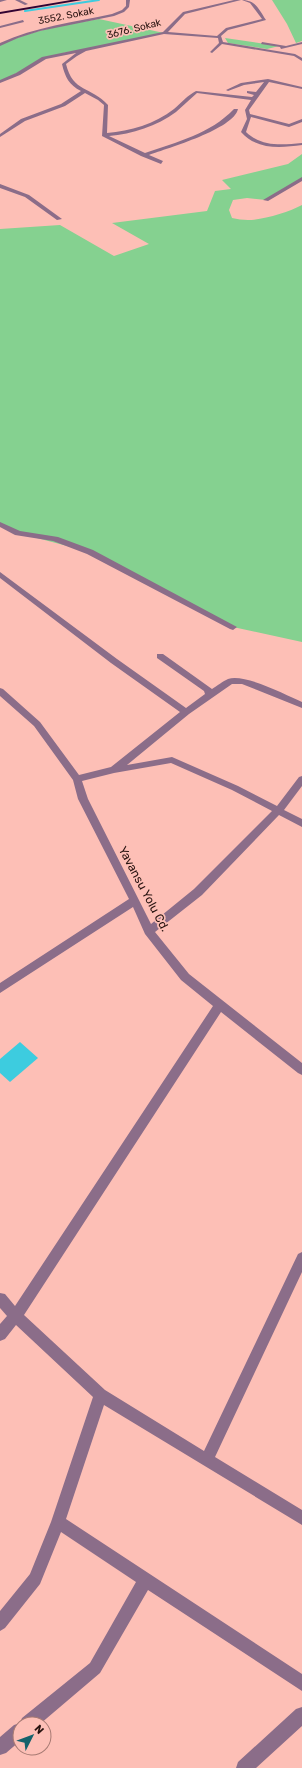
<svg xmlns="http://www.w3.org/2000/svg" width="302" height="1768" viewBox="0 0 302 1768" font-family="Rubik,sans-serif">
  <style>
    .green { fill: #85d190 }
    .water { fill: #3dccdf }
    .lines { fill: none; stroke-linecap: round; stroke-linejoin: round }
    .stream { stroke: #3dccdf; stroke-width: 2 }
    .minor { fill: #8b6d89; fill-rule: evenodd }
    .highway { fill: #320332; fill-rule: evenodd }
    .labels { text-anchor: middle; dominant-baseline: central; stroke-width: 3.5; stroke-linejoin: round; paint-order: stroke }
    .far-street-label { font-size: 10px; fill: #27120f; stroke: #fdbfb6 }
    .street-label { font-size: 12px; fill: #27120f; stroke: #fdbfb6 }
  </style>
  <rect width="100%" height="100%" fill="#fdbfb6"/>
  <path class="green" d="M272,0H302V41L296,43L287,24Z
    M99,19L164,33L85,50L67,52L44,58L0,82V45C32,30 65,25 99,19Z
    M225,38L279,46L267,49L228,43Z
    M302,154V179L266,200L247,198L233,200L229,210L232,218C237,219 243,220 248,220C263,220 289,212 302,205V642L233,627L90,552L18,533L0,524V229L60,225L114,256L149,244L112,223L207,211L215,191L231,189L222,180L288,164Z"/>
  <path class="water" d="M20,1042L38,1058L10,1082L0,1073V1059Z"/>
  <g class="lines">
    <path class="stream" d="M25,11L99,0"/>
    <path class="minor" d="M0,0H7L0,2Z
      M15,0H20L28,4L25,5Z
      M126,0H130L129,7L124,12L114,16L40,31L18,38L0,46V43C35,27 74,22 112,14L122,10L126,6Z
      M234,0H241L185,14L168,32L217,36L226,28L262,19L250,3L242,0C256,0 259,10 266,20L228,30L221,36L223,42L295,54L302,58V61L294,56L222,44L212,53L210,52L219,43L218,38L164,34L86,51L77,56L66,64C73,93 91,86 108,105L107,133C130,131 155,124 174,109C181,103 188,95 196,91L252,97L254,95L247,93V91L256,92L264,82L244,85L228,91L226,90L241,83L268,79L302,87V89L269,82L249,110L250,114L289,124L302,119V122L289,127L251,117L246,132C262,147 281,145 302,143V145C280,148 257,150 241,132L247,119L245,110L251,100L197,93C190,99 183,106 176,112C157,126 132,134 109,136L145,153C177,142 210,134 234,109H238C234,129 168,148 149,155L163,161L161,164L141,156L102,136L104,105L98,100L85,93L65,106L25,121L0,137V134L21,119L61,104L81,91C69,85 65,77 62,64L76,53L46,59L20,75L0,83V80L16,73L42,57L163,32L183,12Z
      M23,20L24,22L0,28V26Z
      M262,42L286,46L302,42V44L281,49L280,47L261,44Z
      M302,177V181L268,201L263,200Z
      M0,184L29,195L62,219L57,220L25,197L0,188Z
      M0,522L20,531L58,537L93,550L237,627L233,630L230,629L87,554L53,541L15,535L0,527Z
      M0,572L117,659L186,708L205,694L204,691L157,658V654H163L212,689C217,686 223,681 228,679C244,673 286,695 302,702V708L242,684H232L189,714L127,765L172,757L238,786L277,806L299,777L302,776V786L284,810L302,819V827L279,815L202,895L155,932L189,974L302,1063V1075L298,1073L221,1012L24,1315L105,1390L204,1451L298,1254L302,1252V1272L215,1457L302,1510V1525L104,1405L66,1519L302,1674V1691L148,1590L100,1673L40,1724H20V1741L6,1753L0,1755V1737L14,1725L20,1723L22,1718L90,1663L136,1582L61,1532L40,1584L5,1628L0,1631V1611L30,1574L51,1522L93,1397L16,1325L5,1339L0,1341V1324L7,1316L0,1308V1293L5,1294L15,1306L213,1006L181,980L145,934L133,907L0,993V983L129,899L78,799L73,780L34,726L0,696V688L3,689L40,722L79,775L111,767L180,712L111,663L0,578ZM171,763L232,790L272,811L194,889L151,924L88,799L82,781L114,773Z
      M302,1707V1726L256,1768H236L238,1762L296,1709Z"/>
    <path class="highway" d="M71,0H82L0,14V12Z"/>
  </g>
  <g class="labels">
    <g class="far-street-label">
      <text transform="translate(66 16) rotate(-11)">3552. Sokak</text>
      <text transform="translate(134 29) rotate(-14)">3676. Sokak</text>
    </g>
    <g class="street-label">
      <text transform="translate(144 889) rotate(62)">Yavansu Yolu Cd.</text>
    </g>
  </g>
  <g transform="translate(32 1736) rotate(48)"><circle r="19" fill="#fdbfb6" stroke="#a77a73"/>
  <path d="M0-3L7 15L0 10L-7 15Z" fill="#14626c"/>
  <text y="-6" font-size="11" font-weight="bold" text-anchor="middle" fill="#27120f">N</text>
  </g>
</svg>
